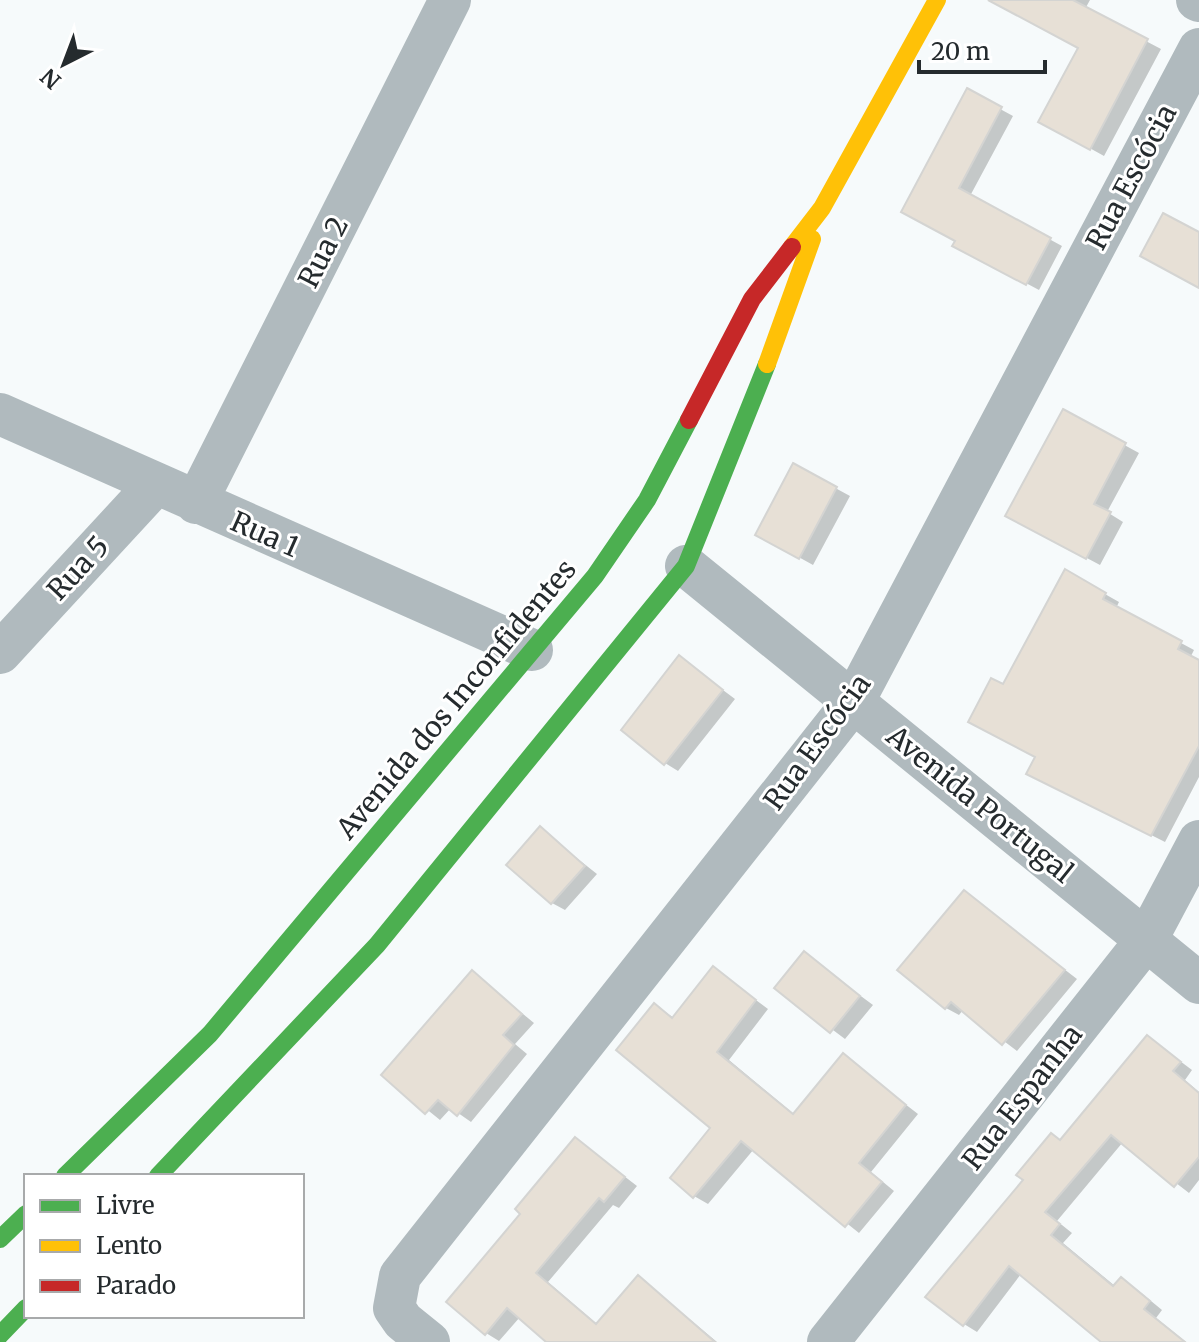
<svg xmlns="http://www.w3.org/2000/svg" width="1199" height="1342" viewBox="0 0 1199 1342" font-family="Merriweather,serif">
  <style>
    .shadow { fill: #0003 }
    .building { fill: #e7e0d6; stroke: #d4d4d2; stroke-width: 2 }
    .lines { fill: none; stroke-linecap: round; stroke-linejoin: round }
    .street { stroke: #b0babe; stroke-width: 42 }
    .fast { stroke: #4caf50; stroke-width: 18 }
    .slow { stroke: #ffc107; stroke-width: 18 }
    .jam { stroke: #c62828; stroke-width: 18 }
    .labels { text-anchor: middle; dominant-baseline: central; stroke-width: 6; stroke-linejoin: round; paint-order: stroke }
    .street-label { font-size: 28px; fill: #252b2e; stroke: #fff }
  </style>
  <rect width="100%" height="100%" fill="#f6fafb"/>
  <path class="shadow" d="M1021,0H1090L1085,9L1161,49L1104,156L1041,121L1080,48Z
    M967,91L1013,116L970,196L1062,246L1039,290L967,252L958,240L904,211Z
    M1064,412L1139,453L1107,512L1123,522L1100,565L1021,523Z
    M793,465L850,496L813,565L757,534Z
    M1066,572L1119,602L1116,608L1194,650L1190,658L1199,662V777L1165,842L1042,780L1037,757L1004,687Z
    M680,658L735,699L678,771L665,763Z
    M540,829L597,874L565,910L552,903Z
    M964,892L1077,979L1017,1051L963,1010L959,1015L946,1008Z
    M804,954L873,1005L845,1039L777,988Z
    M714,969L768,1009L729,1060L795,1115L843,1056L918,1114L871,1172L894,1191L859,1233L754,1149L708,1204L694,1196L713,1128L655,1005L674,1018Z
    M472,972L534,1023L515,1044L527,1054L471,1122L451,1108L440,1120L383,1074Z
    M1148,1037L1192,1070L1185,1080L1199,1092V1180L1189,1193L1123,1142L1057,1221L1072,1233L1063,1243L1115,1286L1121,1280L1134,1287L1162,1310L1156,1318L1186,1342H1118L1021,1274L977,1332L964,1324L1062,1141Z
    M576,1139L637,1186L619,1208L613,1205L548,1282L598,1325L639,1277L717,1342H549L520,1317L499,1341L486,1333L523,1214Z"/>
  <path class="building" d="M988,0H1073L1148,39L1090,150L1038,122L1078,48Z
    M967,88L1002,107L959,188L1051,238L1026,285L952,246L955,241L901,212Z
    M1163,213L1199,232V288L1140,256Z
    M1063,409L1126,443L1094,504L1111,512L1086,559L1005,516Z
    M793,463L837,487L799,559L755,535Z
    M1065,569L1106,593L1103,599L1182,641L1178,649L1199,660V746L1151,836L1026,774L1035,757L968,722L991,678L1003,684Z
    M679,655L723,690L664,765L621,730Z
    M540,826L585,866L551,904L506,865Z
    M964,890L1065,970L1002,1045L951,1002L945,1009L897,970Z
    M804,951L860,996L830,1033L774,988Z
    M713,966L756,1000L717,1052L793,1114L843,1053L906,1105L859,1163L882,1182L845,1227L741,1141L693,1198L670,1178L710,1128L616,1050L654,1003L672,1018Z
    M472,970L522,1014L503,1035L514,1045L457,1116L438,1100L425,1114L381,1075Z
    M1147,1035L1181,1062L1173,1071L1199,1093V1157L1174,1187L1111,1135L1045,1212L1060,1224L1051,1235L1113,1286L1121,1277L1150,1301L1144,1309L1185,1342H1101L1009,1266L963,1326L925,1297L1023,1180L1016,1175L1051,1133L1060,1140Z
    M575,1137L625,1177L604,1202L599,1198L536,1273L596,1324L638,1275L715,1342H546L507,1308L485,1335L446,1302L520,1214L515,1209Z"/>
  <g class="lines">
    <path class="street" d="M1197,0L1199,1
      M0,414L532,650
      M196,503L450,0
      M686,566L1199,983
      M0,653L156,484
      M429,1342L403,1321L394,1308L400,1276L854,701L1199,49
      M828,1342L1147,939L1199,841"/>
    <path class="fast" d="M65,1176L210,1034L595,576L647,500L689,420
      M158,1176L377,945L686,566L767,364
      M0,1239L26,1214
      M0,1335L26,1308"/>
    <path class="slow" d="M792,247L822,208L937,0
      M767,364L812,239"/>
    <path class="jam" d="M689,420L752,299L792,247"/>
  </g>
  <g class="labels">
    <g class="street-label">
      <text transform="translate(1131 177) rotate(-62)">Rua Escócia</text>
      <text transform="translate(323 252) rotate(-63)">Rua 2</text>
      <text transform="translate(265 534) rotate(24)">Rua 1</text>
      <text transform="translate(78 568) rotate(-47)">Rua 5</text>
      <text transform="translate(456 699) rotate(-50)">Avenida dos Inconfidentes</text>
      <text transform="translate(817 742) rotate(-54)">Rua Escócia</text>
      <text transform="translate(980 804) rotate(39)">Avenida Portugal</text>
      <text transform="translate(1022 1097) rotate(-52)">Rua Espanha</text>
    </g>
  </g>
  <rect x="24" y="1174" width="280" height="144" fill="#ffffff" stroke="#a8aaab" stroke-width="2"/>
  <rect x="40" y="1200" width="40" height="12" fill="#4caf50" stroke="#a8aaab" stroke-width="2"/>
  <text x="96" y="1214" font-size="24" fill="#252b2e">Livre</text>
  <rect x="40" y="1240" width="40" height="12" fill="#ffc107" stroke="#a8aaab" stroke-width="2"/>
  <text x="96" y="1254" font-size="24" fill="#252b2e">Lento</text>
  <rect x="40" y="1280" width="40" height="12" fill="#c62828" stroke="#a8aaab" stroke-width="2"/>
  <text x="96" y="1294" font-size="24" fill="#252b2e">Parado</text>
  <g transform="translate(64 64) rotate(222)" stroke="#ffffff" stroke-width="6" paint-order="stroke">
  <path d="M0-6L14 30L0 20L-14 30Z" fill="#252b2e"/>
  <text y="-12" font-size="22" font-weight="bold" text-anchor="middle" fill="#252b2e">N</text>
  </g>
  <path d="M919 60v12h126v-12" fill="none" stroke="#252b2e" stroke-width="4"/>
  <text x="931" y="60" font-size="24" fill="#252b2e" stroke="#ffffff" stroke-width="6" paint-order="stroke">20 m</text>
</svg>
